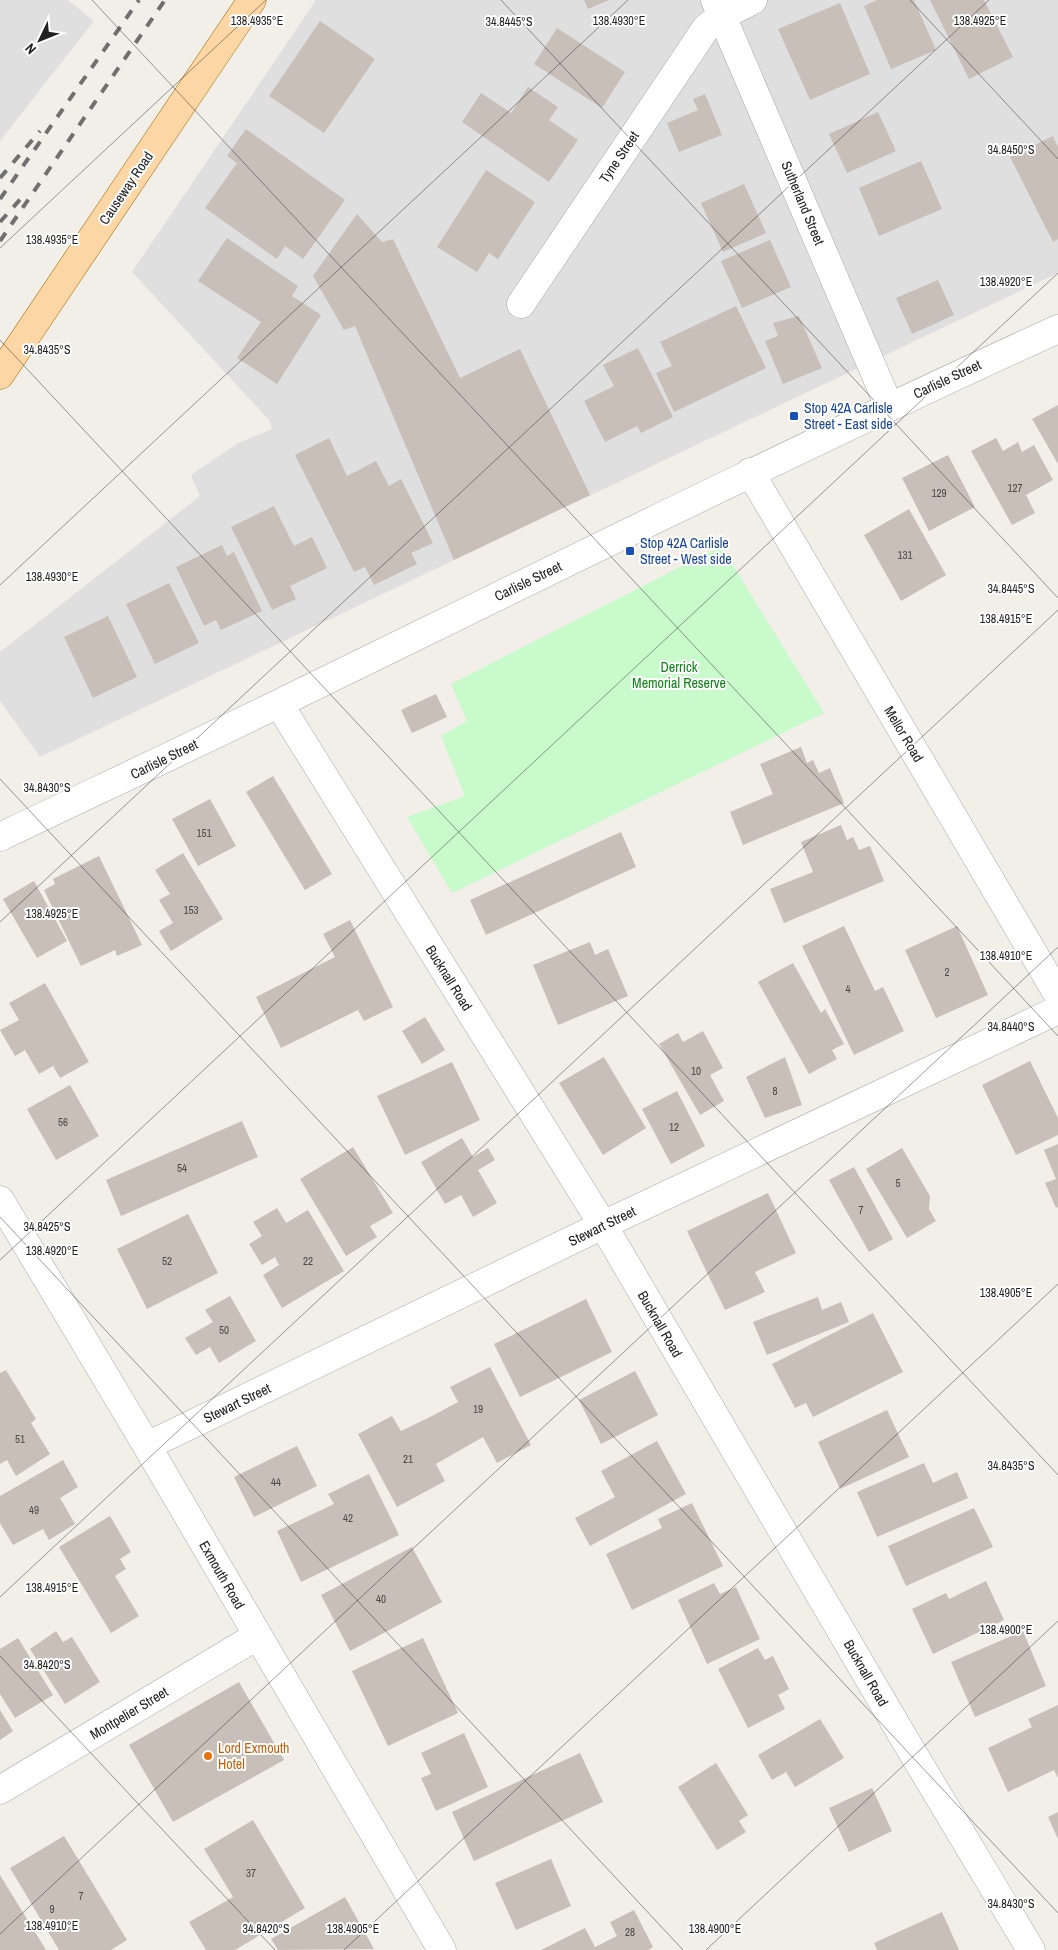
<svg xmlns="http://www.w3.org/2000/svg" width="1058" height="1950" viewBox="0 0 1058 1950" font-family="'Archivo Narrow',sans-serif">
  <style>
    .residential { fill: #e0dfdf }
    .park { fill: #c8facc }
    .building { fill: #c7bfb8 }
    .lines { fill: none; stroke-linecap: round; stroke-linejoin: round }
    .minor-casing { stroke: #a9a9a9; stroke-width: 29 }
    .major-casing { stroke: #a06b00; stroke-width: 29 }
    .minor { stroke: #fff; stroke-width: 28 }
    .major { stroke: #fcd6a4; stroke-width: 28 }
    .rail { stroke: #707070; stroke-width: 4; stroke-dasharray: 10 10; stroke-linecap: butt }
    .ticks { fill: none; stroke: #222; stroke-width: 1; stroke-opacity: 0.45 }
    .transit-dot { fill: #1a4fb4; stroke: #fff; stroke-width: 2 }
    .food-dot { fill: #e8710a; stroke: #fff; stroke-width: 2 }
    .labels { text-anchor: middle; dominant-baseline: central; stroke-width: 4; stroke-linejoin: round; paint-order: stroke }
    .number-label { font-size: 11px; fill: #4b4948 }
    .street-label { font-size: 14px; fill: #222; stroke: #fff }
    .transit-label { font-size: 14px; fill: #164399; stroke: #fff; text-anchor: start }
    .park-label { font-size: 14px; fill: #0c8416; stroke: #fff }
    .food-label { font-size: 14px; fill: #c56008; stroke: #fff; text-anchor: start }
    .ticks-label { font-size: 12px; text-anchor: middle; fill: #222; stroke: #fff; stroke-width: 4; stroke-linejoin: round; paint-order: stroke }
  </style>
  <rect width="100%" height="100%" fill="#f2efe9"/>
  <path class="residential" d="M0,0H68L94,21L0,141Z
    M316,0H1058V273L40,757L0,701V652L200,496L191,475L238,443L272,429L270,421L132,272Z"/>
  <path class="park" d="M721,546L824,713L452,893L407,817L465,796L441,736L467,721L451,684Z"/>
  <path class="building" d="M584,0H609L588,9Z
    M877,0H914L936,50L891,69L864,6Z
    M930,0H984L1013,57L969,79Z
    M840,3L870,74L810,100L778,29Z
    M320,21L375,59L324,133L269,96Z
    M557,28L625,72L602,108L534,64Z
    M528,87L558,107L549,120L578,140L549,182L462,122L481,93L511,113Z
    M705,94L722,135L679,152L667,123L698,110L693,99Z
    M878,112L896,151L847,173L829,134Z
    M246,129L345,200L303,259L285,246L277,259L205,208L237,163L227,156Z
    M1053,136L1058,147V239L1053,242L1010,157Z
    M921,161L942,209L879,236L859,188Z
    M486,170L535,202L498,259L489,253L477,272L437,247Z
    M744,184L766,233L723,252L701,203Z
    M357,214L382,242L393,239L460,378L520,349L590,495L454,560L355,326L344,330L313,276Z
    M227,238L298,286L292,296L321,315L277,384L237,358L261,322L198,281Z
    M770,240L791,287L742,308L721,261Z
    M938,280L954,315L912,334L896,298Z
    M736,306L766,368L674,412L656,373L672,366L660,342Z
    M799,316L822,368L783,384L765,341L778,336L773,323Z
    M638,348L673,417L641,433L637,426L605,442L584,401L614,386L603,365Z
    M1058,405V464L1032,419Z
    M329,438L347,476L376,461L389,486L401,479L433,543L411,553L417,564L374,585L365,567L354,572L295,455Z
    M996,438L1003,451L1018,442L1022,452L1034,445L1053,480L1026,495L1035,513L1012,525L971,451Z
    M948,455L975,507L929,531L902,478Z
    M274,506L294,546L312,537L327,568L290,586L296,599L272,610L231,527Z
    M909,509L946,575L901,601L864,535Z
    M222,545L227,556L234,552L262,611L221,630L216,620L204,626L176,567Z
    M169,583L199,643L155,664L126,604Z
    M108,616L137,677L93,698L64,637Z
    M436,694L447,717L412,733L401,710Z
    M801,747L807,763L813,760L819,773L830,768L844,803L743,845L730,812L773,794L760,764Z
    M273,776L332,874L305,890L246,792Z
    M210,799L236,846L198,866L172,819Z
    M841,825L847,840L853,837L859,850L870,846L884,881L784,923L770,889L813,872L801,842Z
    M621,832L636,867L486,935L470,900Z
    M183,853L223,919L171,951L159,931L173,923L159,900L170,894L155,870Z
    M99,856L142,945L117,956L115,950L81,966L44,890L55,884L53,879Z
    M34,881L67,941L37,958L3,899Z
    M350,920L393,1007L364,1021L358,1010L281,1048L256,997L335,957L323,934Z
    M844,926L875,991L883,987L904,1031L854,1055L802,946Z
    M957,926L988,995L936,1018L905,950Z
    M590,942L595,955L608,949L628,996L558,1025L533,965Z
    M793,963L821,1013L825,1009L844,1044L832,1050L837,1059L809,1074L758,982Z
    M45,983L89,1062L60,1078L53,1066L39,1074L25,1050L15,1056L0,1030L19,1020L9,1003Z
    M425,1017L445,1050L422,1064L402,1031Z
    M703,1031L723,1068L710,1075L724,1101L700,1115L659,1044L678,1033L683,1042Z
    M604,1057L646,1128L603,1155L559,1083Z
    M785,1057L802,1105L765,1118L746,1077Z
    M1030,1061L1058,1118V1135L1016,1155L982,1085Z
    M452,1062L480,1120L405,1155L377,1096Z
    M70,1085L99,1136L56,1160L27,1109Z
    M677,1091L705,1146L671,1164L642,1109Z
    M242,1121L258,1157L121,1216L106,1180Z
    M462,1138L473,1157L488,1148L495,1160L478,1170L497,1203L473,1217L461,1195L445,1204L421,1162Z
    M1058,1144V1207L1056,1208L1045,1183L1056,1179L1044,1150Z
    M353,1147L393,1213L370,1226L377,1237L346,1256L300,1179Z
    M902,1148L930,1196L929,1209L936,1221L907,1238L866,1169Z
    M854,1167L893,1239L869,1252L829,1180Z
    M768,1193L796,1253L755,1272L765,1292L725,1310L687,1231Z
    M277,1208L286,1223L308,1210L344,1271L282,1308L263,1275L279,1265L275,1257L262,1265L249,1244L262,1236L253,1222Z
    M188,1214L218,1273L147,1309L117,1249Z
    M230,1296L256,1341L219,1363L210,1347L196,1355L185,1338L213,1322L205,1310Z
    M818,1297L822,1310L841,1302L849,1322L767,1355L753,1322Z
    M586,1299L612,1352L520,1397L494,1344Z
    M873,1313L903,1372L813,1417L806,1403L795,1408L772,1364Z
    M490,1367L531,1445L497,1463L483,1437L436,1464L445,1481L397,1507L358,1434L392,1416L401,1431L432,1416L458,1402L450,1387Z
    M6,1370L36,1419L31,1423L50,1454L16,1476L7,1460L0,1464V1373Z
    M635,1371L658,1415L601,1444L579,1400Z
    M887,1410L909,1457L840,1489L818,1442Z
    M657,1441L686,1494L590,1546L575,1518L615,1497L601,1471Z
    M297,1446L317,1486L254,1517L234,1477Z
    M63,1460L78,1487L60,1498L75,1524L49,1540L43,1529L13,1545L0,1523V1496Z
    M924,1463L933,1483L957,1472L968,1498L877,1537L857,1492Z
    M369,1474L399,1535L301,1582L277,1531L334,1504L328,1494Z
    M692,1503L723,1566L632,1610L606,1554L662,1528L658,1519Z
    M974,1508L993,1547L906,1586L888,1546Z
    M110,1516L131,1552L120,1559L126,1569L115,1576L139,1616L111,1633L59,1547Z
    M412,1547L442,1602L350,1651L321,1595Z
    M986,1581L1004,1620L933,1654L912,1609L946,1593L949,1599Z
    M714,1583L720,1594L736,1587L760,1639L707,1664L678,1600Z
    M56,1631L63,1642L72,1637L100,1682L65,1704L30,1649Z
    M1023,1631L1046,1686L975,1717L951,1662Z
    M18,1638L53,1695L15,1718L0,1694V1649Z
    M423,1638L458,1713L388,1746L352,1671Z
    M758,1648L765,1660L773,1656L789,1689L778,1695L785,1709L748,1728L718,1669Z
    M239,1682L284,1760L173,1822L129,1745Z
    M1058,1705V1778L1054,1770L1008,1792L988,1748L1032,1727L1028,1719Z
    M0,1710L13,1731L0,1740Z
    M820,1719L844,1758L795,1787L786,1772L772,1780L758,1755Z
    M464,1733L488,1787L436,1811L421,1778L431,1774L421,1753Z
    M580,1753L603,1802L474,1861L452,1812Z
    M716,1763L748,1815L739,1821L746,1832L717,1850L678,1787Z
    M872,1788L892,1831L849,1852L829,1808Z
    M1058,1812V1839L1048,1817Z
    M253,1820L305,1908L235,1950H206L189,1922L233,1897L204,1849Z
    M64,1836L127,1940L111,1950H59L10,1868Z
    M551,1859L571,1906L516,1930L495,1883Z
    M0,1875L46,1950H0Z
    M345,1897L374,1949L278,1950L271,1939Z
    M634,1910L653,1947L648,1950H541L585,1928L595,1947L617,1936L610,1922Z
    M942,1912L959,1950H877L874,1943Z"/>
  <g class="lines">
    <g class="minor-casing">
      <path id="minor" d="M715,0L889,406
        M521,304L706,28L722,16L753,0
        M750,472L1058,995
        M279,704L603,1225L905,1740L1031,1950
        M0,837C94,792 188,748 282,702C540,576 797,448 1058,329
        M0,1200L147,1446L442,1950
        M147,1446L603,1225L1058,1010
        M0,1790L257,1636"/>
    </g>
    <g class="major-casing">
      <path id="major" d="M0,375L252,0"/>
    </g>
    <use href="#minor" class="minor"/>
    <use href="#major" class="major"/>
    <path class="rail" d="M0,178L40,131
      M0,199L139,0
      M0,222L25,194
      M0,241L165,0"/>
  </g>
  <path class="ticks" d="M92,0L1058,1036M501,0L1058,598M910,0L1058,159M0,248L266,0M0,340L1058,1475M0,585L628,0M0,779L1058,1913M0,922L989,0M0,1217L683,1950M0,1260L1058,273M0,1597L1058,610M0,1656L275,1950M0,1934L1058,947M344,1950L1058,1284M706,1950L1058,1621"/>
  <g class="transit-dot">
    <rect x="789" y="411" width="10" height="10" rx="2.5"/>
    <rect x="625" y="546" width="10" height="10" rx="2.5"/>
  </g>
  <circle class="food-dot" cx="208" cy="1756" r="5"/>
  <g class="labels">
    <g class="number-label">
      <text x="1015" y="488">127</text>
      <text x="939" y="493">129</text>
      <text x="905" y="555">131</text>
      <text x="204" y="833">151</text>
      <text x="191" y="910">153</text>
      <text x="947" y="972">2</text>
      <text x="848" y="989">4</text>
      <text x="696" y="1071">10</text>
      <text x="775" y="1091">8</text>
      <text x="63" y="1122">56</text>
      <text x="674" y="1127">12</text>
      <text x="182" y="1168">54</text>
      <text x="898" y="1183">5</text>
      <text x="861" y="1210">7</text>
      <text x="167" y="1261">52</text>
      <text x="308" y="1261">22</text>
      <text x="224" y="1330">50</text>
      <text x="478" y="1409">19</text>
      <text x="20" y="1439">51</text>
      <text x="408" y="1459">21</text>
      <text x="276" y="1482">44</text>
      <text x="34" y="1510">49</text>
      <text x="348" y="1518">42</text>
      <text x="381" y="1599">40</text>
      <text x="251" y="1873">37</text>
      <text x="81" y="1896">7</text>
      <text x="52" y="1909">9</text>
      <text x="630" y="1932">28</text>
    </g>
    <g class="street-label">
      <text transform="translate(619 157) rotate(-56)">Tyne Street</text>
      <text transform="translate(126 188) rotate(-56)">Causeway Road</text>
      <text transform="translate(803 203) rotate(67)">Sutherland Street</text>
      <text transform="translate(947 379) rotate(-25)">Carlisle Street</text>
      <text transform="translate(528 581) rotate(-26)">Carlisle Street</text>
      <text transform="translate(904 734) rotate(59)">Mellor Road</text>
      <text transform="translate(164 759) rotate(-26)">Carlisle Street</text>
      <text transform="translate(449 978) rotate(58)">Bucknall Road</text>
      <text transform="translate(602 1226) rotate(-26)">Stewart Street</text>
      <text transform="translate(660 1324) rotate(60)">Bucknall Road</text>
      <text transform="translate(237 1403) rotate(-26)">Stewart Street</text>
      <text transform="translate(222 1575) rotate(60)">Exmouth Road</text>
      <text transform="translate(866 1673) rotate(60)">Bucknall Road</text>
      <text transform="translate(129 1713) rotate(-31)">Montpelier Street</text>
    </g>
    <g class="transit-label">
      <text x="804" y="408">Stop 42A Carlisle<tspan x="804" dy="16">Street - East side</tspan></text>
      <text x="640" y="543">Stop 42A Carlisle<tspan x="640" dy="16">Street - West side</tspan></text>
    </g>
    <g class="park-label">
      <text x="679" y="667">Derrick<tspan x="679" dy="16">Memorial Reserve</tspan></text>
    </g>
    <g class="food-label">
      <text x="218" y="1748">Lord Exmouth<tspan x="218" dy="16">Hotel</tspan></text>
    </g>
  </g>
  <g class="ticks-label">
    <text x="257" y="25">138.4935°E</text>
    <text x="619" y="25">138.4930°E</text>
    <text x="980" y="25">138.4925°E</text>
    <text x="509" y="26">34.8445°S</text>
    <text x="1011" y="154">34.8450°S</text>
    <text x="52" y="244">138.4935°E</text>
    <text x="1006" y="286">138.4920°E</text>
    <text x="47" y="354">34.8435°S</text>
    <text x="52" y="581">138.4930°E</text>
    <text x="1011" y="593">34.8445°S</text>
    <text x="1006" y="623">138.4915°E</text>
    <text x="47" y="792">34.8430°S</text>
    <text x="52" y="918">138.4925°E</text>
    <text x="1006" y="960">138.4910°E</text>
    <text x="1011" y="1031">34.8440°S</text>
    <text x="47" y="1231">34.8425°S</text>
    <text x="52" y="1255">138.4920°E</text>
    <text x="1006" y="1297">138.4905°E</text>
    <text x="1011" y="1470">34.8435°S</text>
    <text x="52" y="1592">138.4915°E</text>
    <text x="1006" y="1634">138.4900°E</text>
    <text x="47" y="1669">34.8420°S</text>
    <text x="1011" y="1908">34.8430°S</text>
    <text x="52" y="1930">138.4910°E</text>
    <text x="266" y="1933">34.8420°S</text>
    <text x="353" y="1933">138.4905°E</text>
    <text x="715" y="1933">138.4900°E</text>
  </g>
  <g transform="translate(40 40) rotate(227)" stroke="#ffffff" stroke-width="4" paint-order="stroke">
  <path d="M0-4L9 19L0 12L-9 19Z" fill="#222222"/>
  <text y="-8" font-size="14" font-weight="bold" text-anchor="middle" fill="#222222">N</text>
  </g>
</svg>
